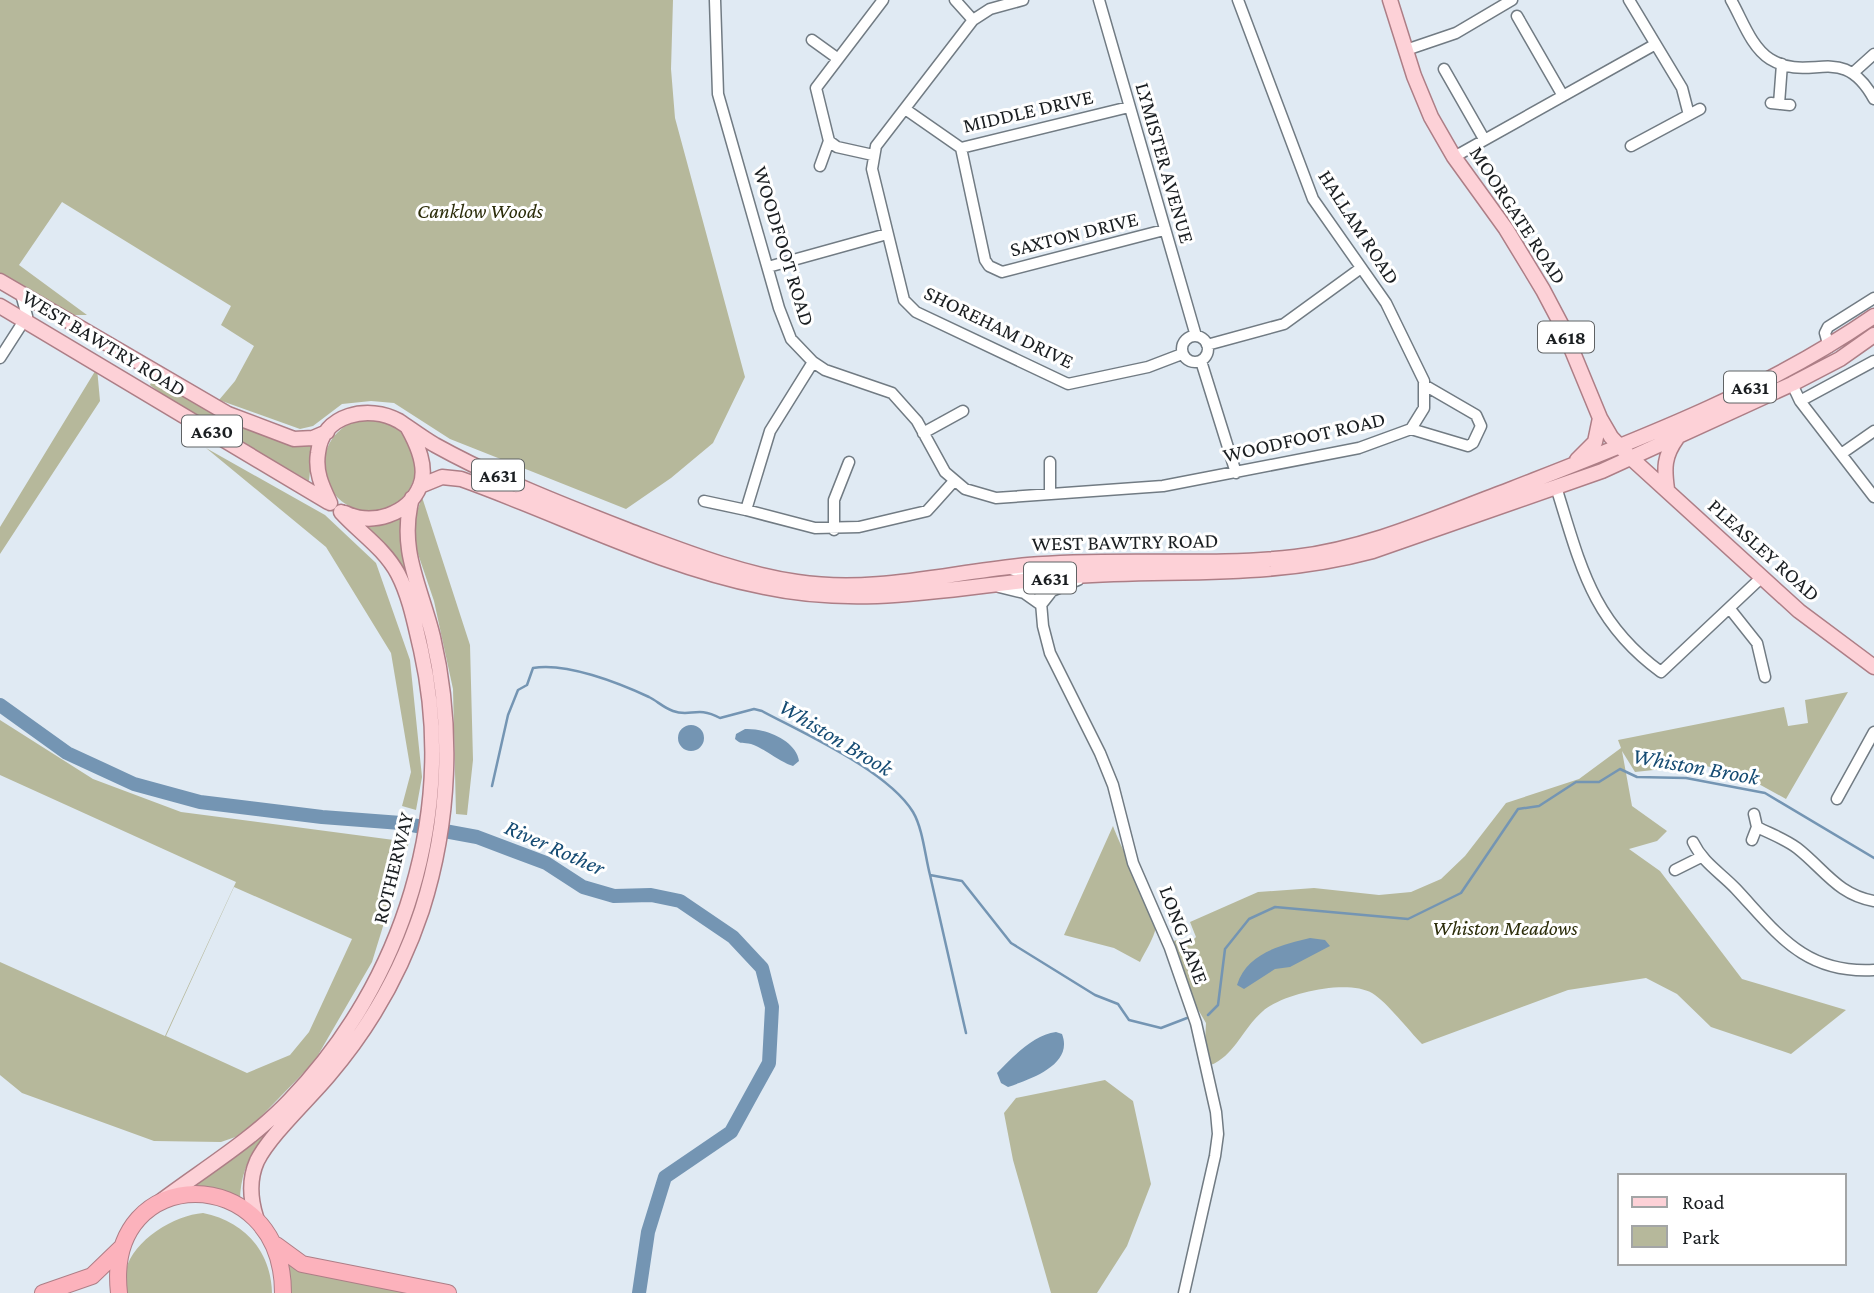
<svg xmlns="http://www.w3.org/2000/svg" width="1874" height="1293" viewBox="0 0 1874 1293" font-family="'Crimson Pro',serif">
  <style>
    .green { fill: #b6b89b; fill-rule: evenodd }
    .water { fill: #7495b3 }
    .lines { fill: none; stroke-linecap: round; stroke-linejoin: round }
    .stream { stroke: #7495b3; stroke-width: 2.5 }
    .river { stroke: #7495b3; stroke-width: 14 }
    .minor-casing { stroke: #717b83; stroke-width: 13 }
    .major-casing { stroke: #ad7e86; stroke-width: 17 }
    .highway-casing { stroke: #ad7e86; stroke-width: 18 }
    .minor { stroke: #fff; stroke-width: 10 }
    .major { stroke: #fdd1d7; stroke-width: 14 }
    .highway { stroke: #fcb2bc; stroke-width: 16 }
    .labels { text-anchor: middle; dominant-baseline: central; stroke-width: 6; stroke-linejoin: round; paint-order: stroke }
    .shield { fill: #fff; stroke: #5f6264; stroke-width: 2 }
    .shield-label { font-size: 19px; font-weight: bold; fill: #1a1e21 }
    .street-label { font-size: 21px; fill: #1a1e21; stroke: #fff }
    .park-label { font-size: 21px; font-style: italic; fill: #2c2d0a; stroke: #fff }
    .water-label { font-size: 23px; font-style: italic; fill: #154b73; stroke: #fff }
  </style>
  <rect width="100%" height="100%" fill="#e0eaf3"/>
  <path class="green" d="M0,0H673L671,69L675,118L745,377L713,443L671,478L626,509L450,439L394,403L371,401L342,404L313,426L300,429L219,400L235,381L254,346L221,325L231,306L62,202L19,265L87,315H64L0,275Z
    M97,368L100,401L0,554V527Z
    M152,381L244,427L313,443L309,481L175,404L150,385Z
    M324 465a46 46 0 1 1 92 0a46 46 0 1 1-92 0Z
    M206,448L325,515L376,563L410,660L422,777L416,810L402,806L411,772L391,653L326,547Z
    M422,497L470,645L473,760L467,815L456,814L453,689L434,601L414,542L415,517Z
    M402,516L412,582H408L361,525L383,524Z
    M1848,692L1786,799L1737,772L1700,765L1635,772L1622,751L1632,806L1667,831L1657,841L1629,849L1660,871L1742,979L1846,1010L1791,1054L1711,1027L1677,994L1646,978L1568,990L1422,1044C1409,1031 1387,1002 1372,993C1347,979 1284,993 1263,1011C1243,1028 1235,1055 1211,1065L1205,1043L1206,1023L1193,1001L1173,941L1182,939L1191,942L1196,937L1190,922L1258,892L1314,888L1379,895L1411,892L1441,879L1465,856L1506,803L1579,779L1621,748L1618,740L1784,707L1788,726L1808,723L1805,700Z
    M0,720L93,779L181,812L409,842L372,962L314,1062L244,1134L221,1142L154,1141L22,1093L0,1075V962L165,1036L236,882L0,775ZM234,887L352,939L309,1032L290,1055L247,1073L166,1036Z
    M1113,826C1119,844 1157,917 1156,927C1154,938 1145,952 1140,962L1114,948L1064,935Z
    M1105,1080L1133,1101L1151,1184L1127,1246L1097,1293H1051L1013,1160L1004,1113L1016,1098Z
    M310,1090C276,1125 241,1148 240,1200L191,1189L256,1140Z
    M203,1213C244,1221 271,1251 272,1293H126C126,1286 124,1277 126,1270C133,1240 175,1215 203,1213Z
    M283,1257L419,1293H289Z"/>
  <path class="water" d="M678 738a13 13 0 1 1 26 0a13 13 0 1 1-26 0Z
    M745,729C764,728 796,740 799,761L793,766C777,761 766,749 751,744C743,742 741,745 735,739L736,734Z
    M1310,938L1325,940L1330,946L1290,967L1275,969L1244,989L1237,985C1247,953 1281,945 1310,938Z
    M1056,1032L1062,1034C1074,1065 1030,1079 1008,1087L1001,1083L997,1073C1013,1057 1033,1035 1056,1032Z"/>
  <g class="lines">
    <path class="stream" d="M492,786L508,715L518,690L527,685L533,668C566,662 619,683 649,697C657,701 664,708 673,711C691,718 696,705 720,718L754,709L762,711C805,734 888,771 913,812C923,829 925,856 930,875L962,881L1011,943L1095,995L1118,1004L1129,1020L1161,1028L1187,1018
      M930,875L966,1033
      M1208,1015L1218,1005L1225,949L1249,919L1275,907L1408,919L1461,893L1518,809L1539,806L1576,782H1599L1620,769L1637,777L1686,778L1765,793L1874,858"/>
    <path class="river" d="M0,705L67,753L134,784L200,802L322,817L401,823L477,837L546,863L583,887L614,896L651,895L680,901L733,937L762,968L772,1007L769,1063L731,1132L665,1177L648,1232L639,1293"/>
    <g class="minor-casing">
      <path id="minor" d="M715,0L718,94L779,308L791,339L813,362L825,370L892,393L917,421L945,472L965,489L996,498L1163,486L1359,448L1411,429L1424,408V381L1386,303L1313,199L1238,0
        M955,0L973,20
        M1023,0L990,9L973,20L876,146L872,169L904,300L916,312L1068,384L1148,367L1182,354
        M1099,0L1196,336
        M1629,0L1682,88L1689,115
        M1731,0C1742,19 1751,47 1770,59C1811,84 1842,41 1874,99
        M1517,16L1563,96
        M812,40L837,58
        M1406,50L1456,33L1512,0
        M1444,69L1484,139
        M1854,72L1874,54
        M1771,103L1790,105
        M1779,104L1782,64
        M905,109L961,148L1129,107
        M1631,146L1700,109
        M961,148L985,260L989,266L1002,272L1164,230
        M873,155L837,147L829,141L816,88L883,0
        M1454,157L1654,45
        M820,166L829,141
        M768,267L887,234
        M1182 349a13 13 0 1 1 26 0a13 13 0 1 1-26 0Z
        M1207,345L1284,324L1361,268
        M1829,347L1825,333L1828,327L1874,298
        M0,358L27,316L21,294
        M1201,361L1236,473
        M813,362L770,431L746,510L815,528L859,527L927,511L954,481
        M1792,384L1800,401L1874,497
        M1800,401L1874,361
        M1411,429L1468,446L1473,443L1481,426L1476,415L1426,386
        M923,433L963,411
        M1841,454L1874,431
        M1050,462V494
        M1556,487C1580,563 1591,621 1661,672L1762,577
        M704,501L746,510
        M834,530V500L849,462
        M1011,569L1039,579L1043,626L1050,653L1100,753L1113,785L1133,863L1170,948L1196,1023L1216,1112L1218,1134L1215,1156L1184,1293
        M999,587L1024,593L1041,605
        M1041,605L1052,591L1078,580
        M1730,609L1757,643L1765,677
        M1837,799L1874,732
        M1757,827C1771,834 1785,839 1797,848C1824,869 1838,895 1874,901
        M1752,840L1757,827L1754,814
        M1693,842C1703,863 1721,873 1736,889C1778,934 1804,974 1874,970
        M1675,870L1701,857"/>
    </g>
    <g class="major-casing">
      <path id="major" d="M1390,0L1414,76L1431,117L1454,157L1506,229L1543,290L1562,326L1600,418L1611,437L1631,458L1799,611L1874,667
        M0,281L228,414L294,439L313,438L327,432
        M0,306L328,502
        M1577,460L1595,442L1600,418
        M420,486L442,477L461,479C562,515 659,566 764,587C871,610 968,584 1074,576C1179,569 1269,579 1373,551L1602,471L1792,384L1840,359L1874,335
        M1667,489C1664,468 1664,456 1677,438
        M330,503C322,486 315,472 318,453C322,414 369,404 399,421C411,429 423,438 435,445C500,481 571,508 640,535C691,554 743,574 797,582C876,594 950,572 1028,565C1117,557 1207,567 1295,557C1370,548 1439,516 1509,490C1634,441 1763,393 1874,316
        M345,513C372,526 408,515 420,486C428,467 417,444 408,428
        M161,1201C205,1168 252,1140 290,1100C404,982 457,811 421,650C415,625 410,597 398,574C384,548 360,533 341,512
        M256,1217C250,1198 249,1179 257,1161C270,1135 309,1099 329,1075C370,1027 402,970 422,910C450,822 454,727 433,637C421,587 398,550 412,498"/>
    </g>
    <g class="highway-casing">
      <path id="highway" d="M276,1245L302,1264L448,1293
        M43,1293L92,1276L121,1248
        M119,1293C104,1161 283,1161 283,1293"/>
    </g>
    <use href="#minor" class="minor"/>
    <use href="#major" class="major"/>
    <use href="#highway" class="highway"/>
  </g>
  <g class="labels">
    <g class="shield">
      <rect x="1538" y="321.5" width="56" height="31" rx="5"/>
      <rect x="1724" y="371.5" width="52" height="31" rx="5"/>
      <rect x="182" y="415.5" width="60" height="31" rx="5"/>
      <rect x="472" y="459.5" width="52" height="31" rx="5"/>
      <rect x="1024" y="562.5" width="52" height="31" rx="5"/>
    </g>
    <g class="shield-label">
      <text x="1566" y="337">A618</text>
      <text x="1750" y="387">A631</text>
      <text x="212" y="431">A630</text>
      <text x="498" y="475">A631</text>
      <text x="1050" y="578">A631</text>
    </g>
    <g class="street-label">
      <text transform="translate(1028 111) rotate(-13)">MIDDLE DRIVE</text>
      <text transform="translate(1165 163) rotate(74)">LYMISTER AVENUE</text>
      <text transform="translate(1518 215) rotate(57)">MOORGATE ROAD</text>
      <text transform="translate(1359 227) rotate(57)">HALLAM ROAD</text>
      <text transform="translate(1074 234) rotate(-14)">SAXTON DRIVE</text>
      <text transform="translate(784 246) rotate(73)">WOODFOOT ROAD</text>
      <text transform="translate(999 327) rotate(26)">SHOREHAM DRIVE</text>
      <text transform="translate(104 343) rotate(31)">WEST BAWTRY ROAD</text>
      <text transform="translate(1304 437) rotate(-13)">WOODFOOT ROAD</text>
      <text transform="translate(1125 542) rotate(-1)">WEST BAWTRY ROAD</text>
      <text transform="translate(1764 550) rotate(42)">PLEASLEY ROAD</text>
      <text transform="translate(393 868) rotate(-76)">ROTHERWAY</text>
      <text transform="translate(1184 935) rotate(69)">LONG LANE</text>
    </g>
    <g class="park-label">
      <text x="480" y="211">Canklow Woods</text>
      <text x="1505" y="928">Whiston Meadows</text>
    </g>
    <g class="water-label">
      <text transform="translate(836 737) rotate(31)">Whiston Brook</text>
      <text transform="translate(1696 766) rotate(10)">Whiston Brook</text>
      <text transform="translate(555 847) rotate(24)">River Rother</text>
    </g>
  </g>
  <rect x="1618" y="1174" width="228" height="91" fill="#ffffff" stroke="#a3a5a6" stroke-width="2"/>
  <rect x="1632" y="1197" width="35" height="10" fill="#fdd1d7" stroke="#a3a5a6" stroke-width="2"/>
  <text x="1682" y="1209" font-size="21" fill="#1a1e21">Road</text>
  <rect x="1632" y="1226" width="35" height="21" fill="#b6b89b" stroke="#a3a5a6" stroke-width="2"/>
  <text x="1682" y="1244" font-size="21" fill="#1a1e21">Park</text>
</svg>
